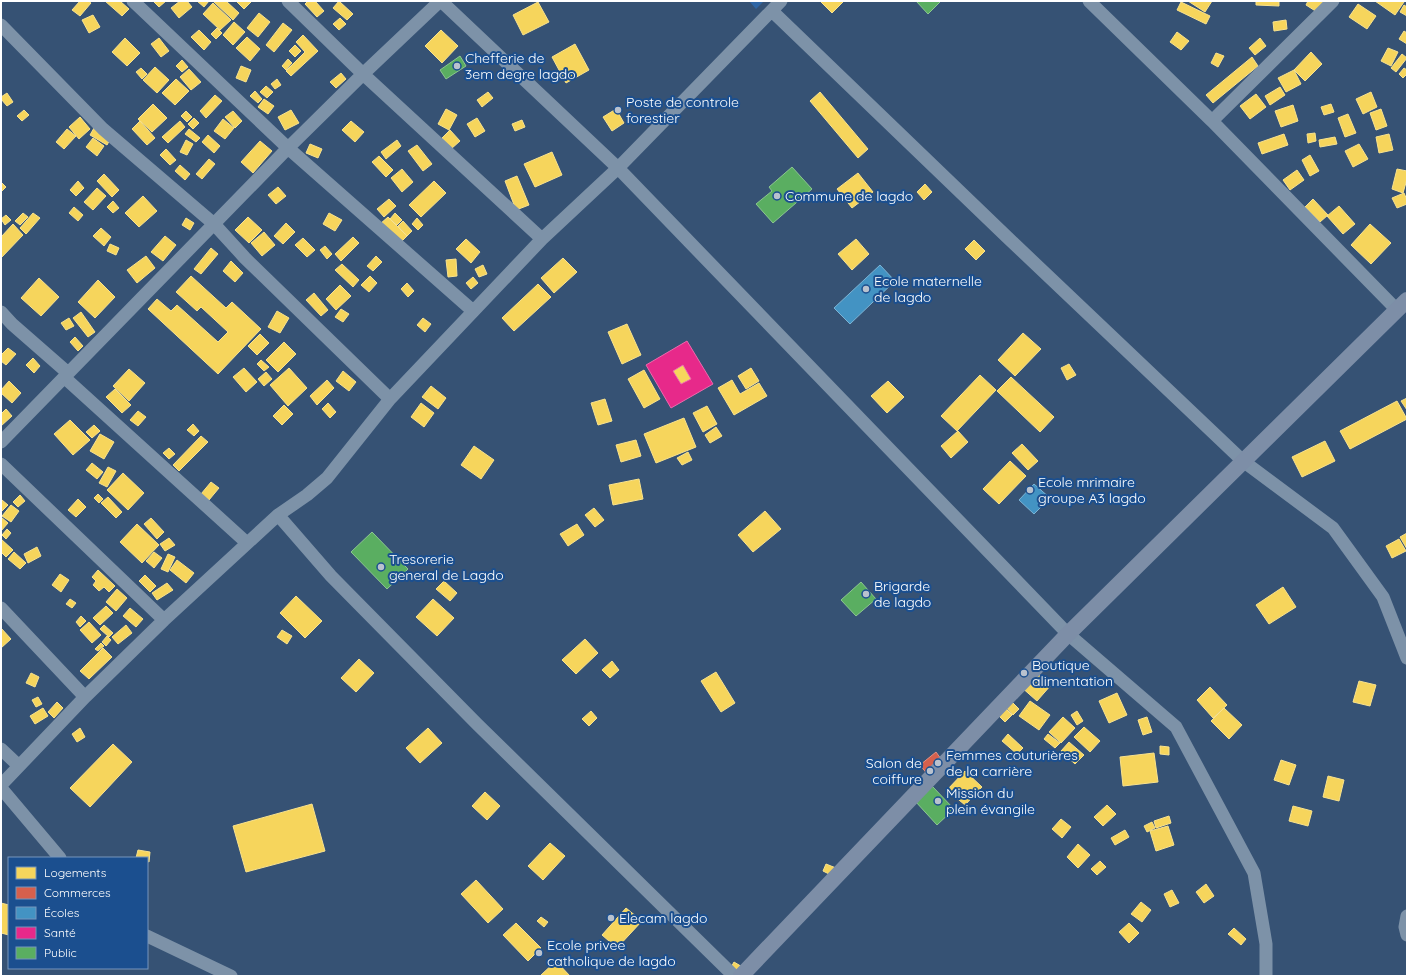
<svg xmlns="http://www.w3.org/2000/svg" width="1408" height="977" viewBox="0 0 1408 977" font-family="Quicksand,sans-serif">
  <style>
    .green { fill: #2f66a5 }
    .homes { fill: #f6d55c; stroke: #f9e28d }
    .shops { fill: #d6604d; stroke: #e29082 }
    .schools { fill: #4393c3; stroke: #7bb3d5 }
    .health { fill: #e7298a; stroke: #ee69ad; fill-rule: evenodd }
    .public { fill: #5aae61; stroke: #8cc690 }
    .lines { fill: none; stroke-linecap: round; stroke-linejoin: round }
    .minor { stroke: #7d92a8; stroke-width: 13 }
    .major { stroke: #7d8ea7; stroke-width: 16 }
    .poi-dot { fill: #b9c2ce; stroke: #1b4f8f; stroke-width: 1.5 }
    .labels { text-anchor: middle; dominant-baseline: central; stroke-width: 4; stroke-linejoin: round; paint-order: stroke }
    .poi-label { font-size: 14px; fill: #fff; stroke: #1b4f8f; text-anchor: start }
  </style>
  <rect width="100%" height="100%" fill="#365274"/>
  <path class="green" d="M749,1H764L756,9Z"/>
  <path class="homes" d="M80,1H88L91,3L80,16L72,10Z
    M105,1H120L129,9L122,16Z
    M153,1H166L159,7Z
    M180,1H187L192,7L179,18L171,8Z
    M197,1H209L204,7Z
    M213,1H226L239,13L233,20Z
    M236,1H252L244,9Z
    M308,1H315L324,11L317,17L305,4Z
    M339,1L353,14L347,20L333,8Z
    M820,1H844L832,13Z
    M1188,1H1212L1205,12Z
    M1256,1H1279V6L1256,5Z
    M1308,1H1324L1317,12L1306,5Z
    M1375,1H1403L1404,2L1395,15Z
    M538,2L549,22L523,35L513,15Z
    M1181,2L1210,16L1206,24L1177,10Z
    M213,3L231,20L220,30L203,14Z
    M1358,4L1376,16L1367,29L1349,17Z
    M1404,5L1407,7V16L1400,12Z
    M259,13L270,22L258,37L247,28Z
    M93,15L100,27L89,33L82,20Z
    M340,18L346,24L339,30L333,24Z
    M1286,20L1287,29L1274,31L1273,22Z
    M234,22L245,32L233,45L223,35Z
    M283,23L292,30L274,52L266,45Z
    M217,28L222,33L216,39L211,34Z
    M199,30L211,42L204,50L191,37Z
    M441,30L458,46L442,63L425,46Z
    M1404,31L1407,33V44L1399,39Z
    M1177,32L1189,41L1181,50L1170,42Z
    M303,35L318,51L291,76L286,71L305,52L296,42Z
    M247,37L260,49L250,61L236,48Z
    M125,38L140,53L127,66L112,52Z
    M159,38L169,51L161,57L151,44Z
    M1260,38L1266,46L1255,55L1249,48Z
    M575,44L589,70L566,83L552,57Z
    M295,45L301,51L295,57L289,51Z
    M1388,48L1398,52L1391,66L1381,61Z
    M1311,52L1322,64L1305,81L1294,70Z
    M1216,53L1224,56L1218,67L1211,63Z
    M1402,54L1407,58L1396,72L1391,68Z
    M1252,57L1258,66L1213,103L1206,95Z
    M288,59L292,63L286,70L282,66Z
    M182,60L188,67L182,72L176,66Z
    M241,66L251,70L246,82L236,78Z
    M155,67L169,80L157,93L143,80Z
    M141,68L147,74L142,79L136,72Z
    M1404,68L1407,70V74L1403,78L1399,74Z
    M189,69L201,82L191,90L180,77Z
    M1294,70L1301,84L1286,92L1278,78Z
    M341,73L346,79L336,88L330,82Z
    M176,79L189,91L175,105L162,93Z
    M277,79L281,85L275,89L271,84Z
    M266,86L273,92L267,98L260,92Z
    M1280,87L1285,95L1270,105L1265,96Z
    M255,91L262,99L258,103L250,96Z
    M488,92L493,98L482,107L477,100Z
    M820,92L868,149L858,158L810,101Z
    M1371,92L1377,107L1363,114L1356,99Z
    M7,93L13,102L7,106L1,99V97Z
    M1256,94L1266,107L1250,119L1240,106Z
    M215,95L222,101L206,118L200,111Z
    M264,99L274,106L268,114L258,107Z
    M153,104L167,118L152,132L138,119Z
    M1331,104L1334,112L1324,115L1321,107Z
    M1293,105L1298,121L1281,127L1275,111Z
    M446,109L457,115L449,130L438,124Z
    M616,109L624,123L612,131L603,117Z
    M1381,109L1387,126L1376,130L1370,113Z
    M24,110L29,115L22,121L17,116Z
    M291,110L299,123L285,130L278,117Z
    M186,111L192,117L187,122L181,116Z
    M233,111L242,121L235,128L225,117Z
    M1348,114L1356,133L1345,137L1338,118Z
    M80,117L90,129L79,139L69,127Z
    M194,118L199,123L193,129L188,124Z
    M477,118L485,131L475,137L467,124Z
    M223,119L234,128L225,139L214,131Z
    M522,120L525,127L515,131L512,124Z
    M140,121L155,138L147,145L132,129Z
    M180,121L185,127L168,143L162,137Z
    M351,121L364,132L355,142L342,130Z
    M94,128L111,138L107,145L90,135Z
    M67,129L76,136L64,149L56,142Z
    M189,129L200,138L196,142L185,134Z
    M450,130L460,141L451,149L442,138Z
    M1315,133L1316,141L1308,143L1307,134Z
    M1284,134L1288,145L1262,154L1258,143Z
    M1389,134L1393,150L1379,153L1376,137Z
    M208,135L220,146L214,153L202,142Z
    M1335,137L1337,144L1320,147L1319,140Z
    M93,138L104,146L97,156L86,147Z
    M186,140L193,144L187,155L180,152Z
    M397,140L401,146L386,159L381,152Z
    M260,141L272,151L253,173L241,162Z
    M310,144L322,149L318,158L306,153Z
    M1359,144L1368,159L1353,167L1345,151Z
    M417,145L432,164L423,171L408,151Z
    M166,149L176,160L170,165L160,155Z
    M552,152L562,175L535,187L524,164Z
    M1310,155L1319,171L1310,176L1302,160Z
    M379,156L393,170L386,177L372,162Z
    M209,159L215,164L202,179L196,174Z
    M180,165L190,174L185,180L175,171Z
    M402,169L413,182L402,192L391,178Z
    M1397,169L1407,171V179L1403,193L1392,189Z
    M1297,170L1304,180L1290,190L1283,180Z
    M858,173L873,192L852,208L837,189Z
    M104,174L119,190L112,197L97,181Z
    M517,176L529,205L516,210L505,181Z
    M78,181L84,188L76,196L70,190Z
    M434,181L446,193L421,217L409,205Z
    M1,182L6,187L1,192Z
    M925,184L932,192L924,200L917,192Z
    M278,187L286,196L276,204L268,195Z
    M97,188L106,196L93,210L84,202Z
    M1404,193L1407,200V204L1397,208L1392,198Z
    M143,196L157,211L139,227L125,213Z
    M389,199L396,206L384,217L377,209Z
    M1313,199L1328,215L1320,222L1305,207Z
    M113,201L119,208L113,213L107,207Z
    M1339,206L1355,224L1343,234L1327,216Z
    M74,207L83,215L78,221L69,213Z
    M23,213L28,217L20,225L15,221Z
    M33,213L40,218L26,234L20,228Z
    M329,213L342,220L335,231L323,224Z
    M395,213L402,220L397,225L390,219Z
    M6,215L11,220L5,225L1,219Z
    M248,217L262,230L249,243L235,230Z
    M388,217L407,236L400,243L380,224Z
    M186,218L194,223L190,230L182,225Z
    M417,218L423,225L418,230L412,224Z
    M403,221L412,231L407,236L398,226Z
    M286,223L295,232L283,244L274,236Z
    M13,224L23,235L1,258V237Z
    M1370,224L1391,243L1371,264L1351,245Z
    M101,228L111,237L104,246L93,236Z
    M264,232L275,245L262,256L251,243Z
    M165,236L176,245L163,261L151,252Z
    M353,237L359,243L341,261L335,254Z
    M303,238L315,250L307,257L295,245Z
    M466,239L480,252L471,263L456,249Z
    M856,239L869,254L852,270L838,254Z
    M974,240L985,251L976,260L965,249Z
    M110,244L119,248L116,255L107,251Z
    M325,246L332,254L327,259L320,250Z
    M211,248L218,254L201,274L194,269Z
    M146,256L155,268L137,283L127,270Z
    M376,256L382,262L373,271L367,266Z
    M563,258L577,272L554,293L541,278Z
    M456,259L457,276L448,277L446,260Z
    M231,261L243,273L235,282L223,271Z
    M342,264L359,280L353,287L335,270Z
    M483,265L487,274L479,277L475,269Z
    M191,276L226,308L232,302L261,329L218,374L148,309L157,299L171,311L177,305L218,342L228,332L201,307L197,311L176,292Z
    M370,276L377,283L369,292L361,285Z
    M473,277L478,283L471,289L466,283Z
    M39,278L59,297L41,316L21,298Z
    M98,280L115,297L95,318L78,302Z
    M407,283L414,291L408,297L401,289Z
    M538,284L551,297L514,331L502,318Z
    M340,285L351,296L336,310L326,299Z
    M314,293L328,310L321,316L306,300Z
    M341,309L349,314L343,322L335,317Z
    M277,311L289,318L280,333L268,327Z
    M81,312L95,332L88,337L73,318Z
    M69,318L74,326L66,330L61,323Z
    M423,318L431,324L425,332L417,325Z
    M627,324L641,355L622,364L608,332Z
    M1023,333L1041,349L1015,376L998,360Z
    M260,334L269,343L257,355L248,346Z
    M75,337L83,346L78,351L70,342Z
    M284,342L296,354L278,372L266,360Z
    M8,348L16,354L6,365L1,361V355Z
    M33,358L40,366L34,373L26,365Z
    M261,360L269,367L264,371L257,364Z
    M1069,364L1076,375L1067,380L1061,368Z
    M683,365L691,379L681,384L673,371Z
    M244,368L257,382L246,392L233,377Z
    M289,368L307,388L288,406L270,385Z
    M751,368L759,381L746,389L738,376Z
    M129,369L145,383L129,401L113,386Z
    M644,370L660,399L644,408L628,379Z
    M343,371L356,382L349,391L336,381Z
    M266,372L272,379L264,386L258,379Z
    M980,375L996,390L957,431L941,416Z
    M1011,377L1054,417L1040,432L997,391Z
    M327,380L334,388L317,405L310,396Z
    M732,380L740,394L759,383L767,396L734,415L718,388Z
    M9,381L21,393L12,403L1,393V390Z
    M888,381L904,397L887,413L871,396Z
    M431,386L446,398L438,409L422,397Z
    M115,389L131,405L122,413L106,397Z
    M1407,398V410L1401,401Z
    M605,399L612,421L598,425L591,403Z
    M1397,401L1407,419L1350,449L1340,431Z
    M328,403L336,412L330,418L322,409Z
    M421,403L434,413L424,427L411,417Z
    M284,405L293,414L282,425L273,416Z
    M707,406L717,424L703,432L693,413Z
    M6,409L12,416L1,426V414Z
    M138,411L146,417L138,426L130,420Z
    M684,418L696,447L656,463L644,434Z
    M70,420L90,440L73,455L54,434Z
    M193,424L199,431L194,436L187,430Z
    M94,425L100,431L92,438L86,432Z
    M716,427L722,436L710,443L705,435Z
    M958,431L968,442L951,458L941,446Z
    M100,434L114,442L104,459L90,451Z
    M201,436L208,442L179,471L173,465Z
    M636,440L641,456L621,462L616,445Z
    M1325,441L1335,461L1302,477L1292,457Z
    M1022,444L1038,461L1028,470L1012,453Z
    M474,446L494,460L481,479L461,465Z
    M169,448L175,454L169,459L163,453Z
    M688,452L692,460L682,465L677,458Z
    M1010,461L1026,476L999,504L983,489Z
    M92,463L103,472L97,479L86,470Z
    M108,467L116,471L107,487L99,483Z
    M123,473L144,493L128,510L107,490Z
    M639,479L643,499L613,505L609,485Z
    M211,482L219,488L209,500L201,494Z
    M98,494L103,499L99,503L94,498Z
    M20,495L25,501L18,507L13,502Z
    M108,497L122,512L116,518L101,503Z
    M78,499L86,507L76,517L68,510Z
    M2,500L8,505L1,512V501Z
    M11,505L19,511L11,522L2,516Z
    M594,508L604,520L595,527L585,515Z
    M765,511L781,529L753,552L738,535Z
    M1,517L8,523L1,531Z
    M151,518L164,532L157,539L144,524Z
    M137,524L159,545L142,563L120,542Z
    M577,524L584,535L568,546L560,534Z
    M7,529L11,533L6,539L2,535Z
    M1407,533V549L1400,537Z
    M169,538L175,545L165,551L160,544Z
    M1,539L13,550L6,557L1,552Z
    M1399,539L1406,551L1392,558L1386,546Z
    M37,547L41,556L28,563L24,554Z
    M14,552L26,563L20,569L8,559Z
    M154,552L162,558L154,568L146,561Z
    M168,554L175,557L168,572L161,569Z
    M177,560L194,573L186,583L170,570Z
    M98,570L115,586L109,592L104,587L99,591L93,585L96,581L92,577Z
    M60,574L69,580L61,592L52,585Z
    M145,575L156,586L150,592L139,581Z
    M444,581L457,593L450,601L436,589Z
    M167,583L173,590L157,600L152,593Z
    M1283,587L1296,607L1269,624L1256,605Z
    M117,589L127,598L116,611L106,602Z
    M296,596L322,621L305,638L280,613Z
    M70,599L76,603L72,608L66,604Z
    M433,599L454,618L437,636L416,617Z
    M106,606L113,613L100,625L93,618Z
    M130,608L143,619L136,627L123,616Z
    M81,616L86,621L80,627L76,622Z
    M89,622L101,635L92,643L80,630Z
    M104,625L113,633L109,637L100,629Z
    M126,625L132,633L118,644L112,637Z
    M1,628L11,639L1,648Z
    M282,630L292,636L287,644L277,637Z
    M107,636L111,640L106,646L102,642Z
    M585,639L598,653L576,674L562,660Z
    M101,643L104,646L98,651L95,649Z
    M103,648L112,657L89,679L80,671Z
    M359,659L374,673L356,692L341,678Z
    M612,661L619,670L610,678L602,670Z
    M1034,670L1051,685L1037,701L1020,686Z
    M716,672L735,703L721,712L701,681Z
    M31,673L39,677L35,687L26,683Z
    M1359,681L1376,685L1370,706L1353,702Z
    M1210,687L1227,705L1213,718L1197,700Z
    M1117,693L1127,715L1109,723L1099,701Z
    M38,697L42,704L36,707L32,700Z
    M1007,697L1019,709L1013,715L1002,703Z
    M1030,701L1050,715L1039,730L1019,716Z
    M57,702L63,708L54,718L48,712Z
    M1001,704L1012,715L1005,722L994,711Z
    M43,708L48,716L35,724L30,716Z
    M1224,708L1242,725L1229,739L1211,721Z
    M591,711L597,718L589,726L582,719Z
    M1077,711L1083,721L1077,725L1071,715Z
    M1063,717L1075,728L1061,743L1049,732Z
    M1147,717L1152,732L1143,735L1138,720Z
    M1084,727L1100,741L1090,752L1074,737Z
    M80,728L85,737L77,742L72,734Z
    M428,728L442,743L420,763L406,748Z
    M1008,734L1023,748L1017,754L1002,741Z
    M1048,734L1060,743L1055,748L1044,739Z
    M1069,742L1084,755L1075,764L1061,751Z
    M113,744L132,762L90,807L70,788Z
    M1160,746L1169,747V755L1160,754Z
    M1154,753L1158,782L1123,786L1120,757Z
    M1281,760L1296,765L1289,785L1274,780Z
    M965,771L982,787L965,805L947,790Z
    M1328,776L1344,780L1339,801L1323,797Z
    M485,792L500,806L487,820L472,806Z
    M312,804L325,851L246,872L233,826Z
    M1107,805L1116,814L1103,826L1094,817Z
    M1293,806L1312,811L1308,826L1289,821Z
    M1169,816L1171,823L1156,828L1154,821Z
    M1061,819L1071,827L1062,838L1052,829Z
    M1152,822L1155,828L1147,832L1144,826Z
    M1168,826L1174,845L1156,851L1150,831Z
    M1125,830L1129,837L1115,845L1111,838Z
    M550,843L565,856L543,880L528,866Z
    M1078,844L1090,855L1078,868L1067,857Z
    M138,850L150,852L149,862L147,861V858H136Z
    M1100,861L1106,867L1097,875L1091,869Z
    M826,864L836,868L833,876L823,871Z
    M476,880L503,909L488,923L461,894Z
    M1206,884L1214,896L1204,903L1196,892Z
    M1172,890L1179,903L1170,907L1164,894Z
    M1141,902L1151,910L1142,922L1131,914Z
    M1,903L9,905V935L1,933Z
    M626,908L642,921L617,948L602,935Z
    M541,917L548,922L544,927L537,921Z
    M516,923L541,948L528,961L503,935Z
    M1129,923L1139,933L1129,943L1119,932Z
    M1234,928L1246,939L1241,945L1228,934Z
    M556,961L570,976H542L541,975Z
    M734,962L744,968L728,973Z"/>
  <path class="shops" d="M936,752L944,763L928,775L920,765Z"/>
  <path class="schools" d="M880,265L895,281L850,324L834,308Z
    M1034,484L1050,498L1034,514L1019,500Z"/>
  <path class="health" d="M687,341L713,384L671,408L646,365ZM683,365L691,379L681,384L673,371Z"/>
  <path class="public" d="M916,1H941L928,14Z
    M460,56L466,66L446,79L440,70Z
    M792,167L812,189L773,223L756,204L772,191L769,187Z
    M372,532L408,569L387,589L351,552Z
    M861,582L876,599L856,616L841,600Z
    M932,786L954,809L937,825L915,801Z"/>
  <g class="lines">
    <path class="minor" d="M133,1L288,148L473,311
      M288,1L363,74L542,239
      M781,1L618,168L1068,634L1176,727L1254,873L1266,944V976
      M1089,1L1212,121L1397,310
      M772,11L1007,237L1243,461L1333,528L1383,597L1407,658
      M1,25L103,129L214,224L245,258L390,399
      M1212,121L1333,1
      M1,312L12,324L68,373
      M65,378L247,543
      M1,442L288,148L363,74L440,1
      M1,464L164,620
      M278,515L331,576L477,724L734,976
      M1,608L85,697
      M1,749L19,766
      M1,785L85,697L164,620L278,515L307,495L327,478L390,399L542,239L618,168L441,1
      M1,788L60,858
      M1407,916L1405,927L1407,935
      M147,936L231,976"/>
    <path class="major" d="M741,976L1068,634L1407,300"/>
  </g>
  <g class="poi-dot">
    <circle cx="457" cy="66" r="4"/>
    <circle cx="618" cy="110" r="4"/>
    <circle cx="777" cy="196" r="4"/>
    <circle cx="866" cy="289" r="4"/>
    <circle cx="1030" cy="490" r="4"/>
    <circle cx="381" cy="567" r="4"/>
    <circle cx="866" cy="594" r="4"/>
    <circle cx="1024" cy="673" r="4"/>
    <circle cx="938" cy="763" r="4"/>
    <circle cx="930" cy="771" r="4"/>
    <circle cx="938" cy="801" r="4"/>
    <circle cx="611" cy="918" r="4"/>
    <circle cx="539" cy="953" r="4"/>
  </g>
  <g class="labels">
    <g class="poi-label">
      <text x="465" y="58">Chefferie de<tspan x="465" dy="16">3em degre lagdo</tspan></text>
      <text x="626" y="102">Poste de controle<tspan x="626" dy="16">forestier</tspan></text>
      <text x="785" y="196">Commune de lagdo</text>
      <text x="874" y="281">Ecole maternelle<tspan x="874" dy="16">de lagdo</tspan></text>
      <text x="1038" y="482">Ecole mrimaire<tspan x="1038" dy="16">groupe A3 lagdo</tspan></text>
      <text x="389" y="559">Tresorerie<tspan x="389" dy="16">general de Lagdo</tspan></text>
      <text x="874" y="586">Brigarde<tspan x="874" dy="16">de lagdo</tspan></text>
      <text x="1032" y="665">Boutique<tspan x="1032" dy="16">alimentation</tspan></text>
      <text x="946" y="755">Femmes couturières<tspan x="946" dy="16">de la carrière</tspan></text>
      <text x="922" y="763" text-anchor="end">Salon de<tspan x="922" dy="16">coiffure</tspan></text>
      <text x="946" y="793">Mission du<tspan x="946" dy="16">plein évangile</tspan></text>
      <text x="619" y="918">Elecam lagdo</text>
      <text x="547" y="945">Ecole privee<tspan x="547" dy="16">catholique de lagdo</tspan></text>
    </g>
  </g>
  <rect width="1408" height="977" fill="none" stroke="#ffffff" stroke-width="4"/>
  <rect x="8" y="857" width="140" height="112" fill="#1b4f8f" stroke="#7695bc"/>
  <rect x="16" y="867" width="20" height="12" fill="#f6d55c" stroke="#7695bc"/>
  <text x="44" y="877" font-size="12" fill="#ffffff">Logements</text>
  <rect x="16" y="887" width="20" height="12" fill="#d6604d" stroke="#7695bc"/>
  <text x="44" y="897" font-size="12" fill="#ffffff">Commerces</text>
  <rect x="16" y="907" width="20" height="12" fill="#4393c3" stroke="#7695bc"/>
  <text x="44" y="917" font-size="12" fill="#ffffff">Écoles</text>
  <rect x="16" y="927" width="20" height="12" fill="#e7298a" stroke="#7695bc"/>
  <text x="44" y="937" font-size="12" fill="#ffffff">Santé</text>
  <rect x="16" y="947" width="20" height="12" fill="#5aae61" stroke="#7695bc"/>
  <text x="44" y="957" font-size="12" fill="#ffffff">Public</text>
</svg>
